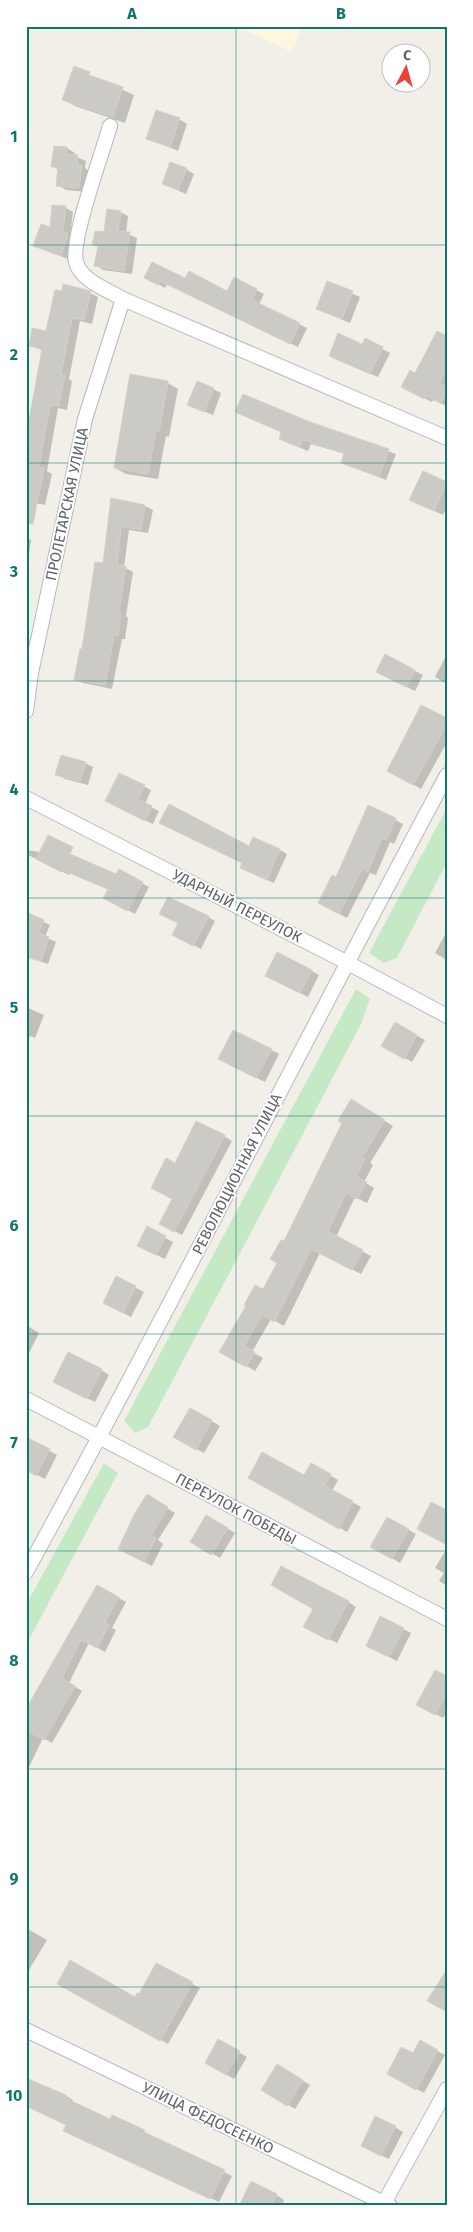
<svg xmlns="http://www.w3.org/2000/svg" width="473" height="2232" viewBox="0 0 473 2232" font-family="'Fira Sans',sans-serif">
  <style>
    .commercial { fill: #fef7e0 }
    .green { fill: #c5e8c5 }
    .shadow { fill: #0003 }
    .building { fill: #cccac5; stroke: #d6d1c6 }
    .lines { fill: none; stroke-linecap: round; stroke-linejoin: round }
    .minor-casing { stroke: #b5b8bc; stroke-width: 16 }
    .minor { stroke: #fff; stroke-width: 14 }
    .grid { fill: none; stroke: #0f766e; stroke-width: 1; stroke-opacity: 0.55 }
    .labels { text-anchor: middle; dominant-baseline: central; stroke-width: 4; stroke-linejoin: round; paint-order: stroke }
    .street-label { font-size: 15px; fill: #5f6368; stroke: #fff }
    .neatline { fill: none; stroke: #0f766e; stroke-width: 2 }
    .grid-label { font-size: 16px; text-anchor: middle; font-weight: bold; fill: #0f766e }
  </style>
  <rect width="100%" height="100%" fill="#f1efe8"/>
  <path class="commercial" d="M236,26H303L292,52Z"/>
  <path class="green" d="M447,808V862L397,958L384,963L369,953Z
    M356,989L370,999L361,1024L148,1427L135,1433L124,1421Z
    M104,1463L118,1473L26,1645V1605Z"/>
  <path class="shadow" d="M75,68L134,95L125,123L75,106L64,99Z
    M179,119L187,124L178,151L147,138Z
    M67,148L75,153L74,156L86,161L85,168L89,171L87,192L66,190L58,185L59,170L52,166Z
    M186,169L194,174L186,194L163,184Z
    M54,206L66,208L73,212L70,236L75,239L68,259L35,246L51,229Z
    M120,212L128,216L126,233L137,238L132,274L103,270L96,265L99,247L94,244L105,234Z
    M146,277L185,280L228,293L235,279L264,294L259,304L307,328L298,347L167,284L165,288Z
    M328,283L360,297L350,323L317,309Z
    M90,293L98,297L92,324L80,321L69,379L72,381L67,410L58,408L47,471L52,474L45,505L26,501L30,421L43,351L30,345Z
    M447,338V406L433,400L432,402L410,391L416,375Z
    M365,340L390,353L378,377L338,360L362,345Z
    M168,383L178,389L169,437L166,436L158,479L126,474L115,468Z
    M213,389L221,393L213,415L189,405Z
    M237,412L309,423L396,454L386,480L342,462L345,454L311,444L308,451L288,443L280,439L283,432Z
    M423,473L447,483V506L443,515L419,504Z
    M112,500L145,506L153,510L148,533L129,530L124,567L133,572L126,616L128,618L125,639H122L112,689L83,683L75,679L104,564Z
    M26,538L31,540L27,570H26Z
    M386,656L423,675L415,691L385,676Z
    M446,656H447V684L435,677Z
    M447,719V742L421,789L388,770Z
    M85,763L93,767L88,785L65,779L57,774Z
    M120,774L151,790L145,804L159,811L153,824L114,805Z
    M369,806L403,824L394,844L390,842L376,875L370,873L347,918L327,907L337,879Z
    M160,823L250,848L280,850L287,854L274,883L249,872L243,863Z
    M26,850L73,857L117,875L119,871L149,887L135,914L112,902L109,890L70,873L69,875L26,854Z
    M27,914L50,925L45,937L56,942L48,964L26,957Z
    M208,917L215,921L201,949L180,938Z
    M447,931V960L435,953Z
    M278,953L319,975L308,997L274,980Z
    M26,1007L44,1015L35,1038L30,1036L26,1043Z
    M395,1024L425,1040L412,1062L383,1046Z
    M271,1050L279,1054L265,1082L227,1063Z
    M352,1101L393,1126L370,1163L373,1165L364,1182L374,1188L367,1203L355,1197L336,1237L371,1256L361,1274L320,1253L284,1326L271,1319L252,1352L263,1358L255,1371L221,1351L263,1291L278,1263L284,1243L344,1123Z
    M224,1136L232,1141L182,1235L169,1228L176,1164Z
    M147,1228L173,1242L165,1259L146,1250Z
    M117,1278L144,1292L131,1317L112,1307Z
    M26,1325L39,1333L26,1359Z
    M101,1370L109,1375L95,1402L62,1386Z
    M191,1409L220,1426L204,1453L175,1437Z
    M26,1438L57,1455L45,1479L26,1469Z
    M312,1464L338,1480L332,1491L361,1507L347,1532L250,1477H304Z
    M147,1496L175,1513L158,1540L163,1544L152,1566L127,1553Z
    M207,1517L235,1533L220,1558L192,1542Z
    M387,1518L416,1534L400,1563L372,1546Z
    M447,1548V1586L439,1581L444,1573L435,1568Z
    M98,1587L126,1602L112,1628L116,1630L105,1652L89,1643L69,1683L82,1691L52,1743L43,1738L29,1767L26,1766V1712Z
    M348,1602L356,1607L337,1643L313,1631L315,1608Z
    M403,1629L411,1633L397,1661L375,1650Z
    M447,1678V1712L443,1718L418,1704Z
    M26,1928L47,1940L29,1970L26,1968Z
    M59,1983L135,1998L192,1984L200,1988L168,2044Z
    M219,2041L247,2057L234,2079L207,2063Z
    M420,2042L445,2055L424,2093L396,2078Z
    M278,2066L310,2085L295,2109L263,2090Z
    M66,2096L73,2100L72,2103L111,2121L144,2132L232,2176L219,2202L72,2135L65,2131L67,2125L26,2106Z
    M395,2127L403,2132L389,2159L370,2150Z
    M276,2195L284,2200L281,2206H241Z"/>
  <path class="building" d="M74,66L90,72L89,75L123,87L113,117L62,100Z
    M156,110L180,118L170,147L146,139Z
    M54,146L67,147L66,154L78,155L77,165H82L79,188L56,186L58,167H51Z
    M170,162L187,168L178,190L162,184Z
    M52,205L66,206L63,232L68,234L61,256L33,246L41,224L50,227Z
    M107,209L121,211L118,231L130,232L124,271L94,266L98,246L92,245L95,231L104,232Z
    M152,262L185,278L189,271L227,291L234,277L257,289L252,300L300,323L290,344L160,281L158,285L144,278Z
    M327,281L353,291L342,319L316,309Z
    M63,284L91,291L84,320L72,318L61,374L65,375L59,406L50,405L39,467L44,468L33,524H26V419L29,420L42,349L29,346L32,328L46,331L55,290L62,291Z
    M437,331L447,336V368L439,384L447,387V390L441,403L425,396L424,399L401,387L410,370L415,373Z
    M338,333L362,344L365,338L383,347L370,374L329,356Z
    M130,374L168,381L159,432L156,431L148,474L114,468Z
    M197,381L214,388L204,412L187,405Z
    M243,394L310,422L389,449L379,477L341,463L344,453L303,440L300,447L279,439L281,432L235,412Z
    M423,471L447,482L434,511L409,500Z
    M111,498L145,505L141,530L121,526L117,565L126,566L119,612H121L118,636L114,635L105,685L74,680L80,649H82L95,562L103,563Z
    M385,654L415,670L406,687L376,672Z
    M421,705L447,718V724L413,785L387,771Z
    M61,755L86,762L80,781L55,775Z
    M119,773L145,785L138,799L152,806L145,821L105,801Z
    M169,804L249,846L253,837L280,849L267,880L240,868L242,863L159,823Z
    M368,805L396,818L386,840L382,838L368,872L362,869L339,914L318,903L332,875L336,877Z
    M48,835L73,847L70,854L116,874L119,869L143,882L127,911L103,898L108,889L62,870L61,872L36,859Z
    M168,897L209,916L193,946L172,935L178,923L159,914Z
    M26,912L44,920L38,933L49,937L41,961L27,957L26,959Z
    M277,952L312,970L300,993L265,976Z
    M395,1022L417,1035L404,1059L381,1046Z
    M233,1030L272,1049L256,1078L218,1059Z
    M351,1099L385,1120L362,1158L365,1159L356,1176L367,1182L357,1199L346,1193L328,1231L363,1250L352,1270L311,1249L274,1322L262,1315L244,1346L255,1352L246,1367L219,1352L246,1306L244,1305L255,1285L263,1289L277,1263L270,1259L281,1240L284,1241L342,1123L338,1121Z
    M196,1121L225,1135L174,1232L159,1224L172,1199L151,1188L166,1158L175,1163Z
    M147,1226L166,1236L156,1255L137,1246Z
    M116,1276L136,1286L123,1313L103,1303Z
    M68,1352L102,1369L87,1399L53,1382Z
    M190,1408L212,1420L196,1450L173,1437Z
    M26,1437L50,1449L36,1476L26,1470Z
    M262,1452L304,1475L311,1463L331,1474L325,1486L353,1501L339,1529L248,1478Z
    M147,1494L168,1507L151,1536L156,1538L144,1562L118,1549L135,1513Z
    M431,1502L447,1510V1545L417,1529Z
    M206,1515L228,1528L211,1555L190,1542Z
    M387,1517L409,1529L392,1559L370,1547Z
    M281,1566L349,1601L328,1640L303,1627L313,1609L271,1585Z
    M97,1585L119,1597L105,1622L109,1625L97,1648L81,1640L62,1678L75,1686L44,1740L26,1730V1709Z
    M380,1616L404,1628L389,1657L366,1646Z
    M435,1670L447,1676V1693L435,1715L416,1705Z
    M70,1960L135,1997L137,1993L139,1994L156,1963L193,1982L160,2041L57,1984Z
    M447,1969V2012L427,2001Z
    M218,2039L240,2051L226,2075L205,2063Z
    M420,2040L438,2050L416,2090L387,2074L401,2047L413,2053Z
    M277,2064L303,2080L287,2106L261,2090Z
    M26,2078L66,2095L65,2098L110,2119L112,2115L145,2130L144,2132L225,2170L210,2199L63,2131L66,2125L26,2106Z
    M375,2116L396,2126L381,2156L361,2146Z
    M251,2181L277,2194L271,2206H239Z"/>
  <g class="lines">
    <g class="minor-casing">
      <path id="minor" d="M110,126C103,151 70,241 76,262C81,281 108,290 123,299
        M26,711L31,673L85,419L123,299L447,438
        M26,798L346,962L447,1016
        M26,1399L447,1619
        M26,1572C171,1309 304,1040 447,775
        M26,2030L390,2206
        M384,2203L447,2089"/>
    </g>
    <use href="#minor" class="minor"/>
  </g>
  <path class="grid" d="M236,26V2206M26,245H447M26,463H447M26,681H447M26,898H447M26,1116H447M26,1334H447M26,1551H447M26,1769H447M26,1987H447"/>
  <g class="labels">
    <g class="street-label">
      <text transform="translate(67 504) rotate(-78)">ПРОЛЕТАРСКАЯ УЛИЦА</text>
      <text transform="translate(237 906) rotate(27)">УДАРНЫЙ ПЕРЕУЛОК</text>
      <text transform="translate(237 1174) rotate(-63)">РЕВОЛЮЦИОННАЯ УЛИЦА</text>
      <text transform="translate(236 1509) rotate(28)">ПЕРЕУЛОК ПОБЕДЫ</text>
      <text transform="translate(208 2118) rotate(26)">УЛИЦА ФЕДОСЕЕНКО</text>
    </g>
  </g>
  <rect width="473" height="2232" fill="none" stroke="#ffffff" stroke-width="55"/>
  <g transform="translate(406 68) rotate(6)"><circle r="24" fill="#ffffff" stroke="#bfc1c3"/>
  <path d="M0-4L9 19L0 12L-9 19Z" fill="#ea4335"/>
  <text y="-8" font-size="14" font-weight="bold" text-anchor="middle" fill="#5f6368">С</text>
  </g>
  <rect x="28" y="28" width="418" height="2176" class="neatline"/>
  <g class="grid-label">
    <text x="132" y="19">A</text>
    <text x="341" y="19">B</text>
    <text x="14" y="142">1</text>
    <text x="14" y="360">2</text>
    <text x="14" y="577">3</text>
    <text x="14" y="795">4</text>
    <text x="14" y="1013">5</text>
    <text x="14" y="1231">6</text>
    <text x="14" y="1448">7</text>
    <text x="14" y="1666">8</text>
    <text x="14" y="1884">9</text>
    <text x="14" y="2101">10</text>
  </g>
</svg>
